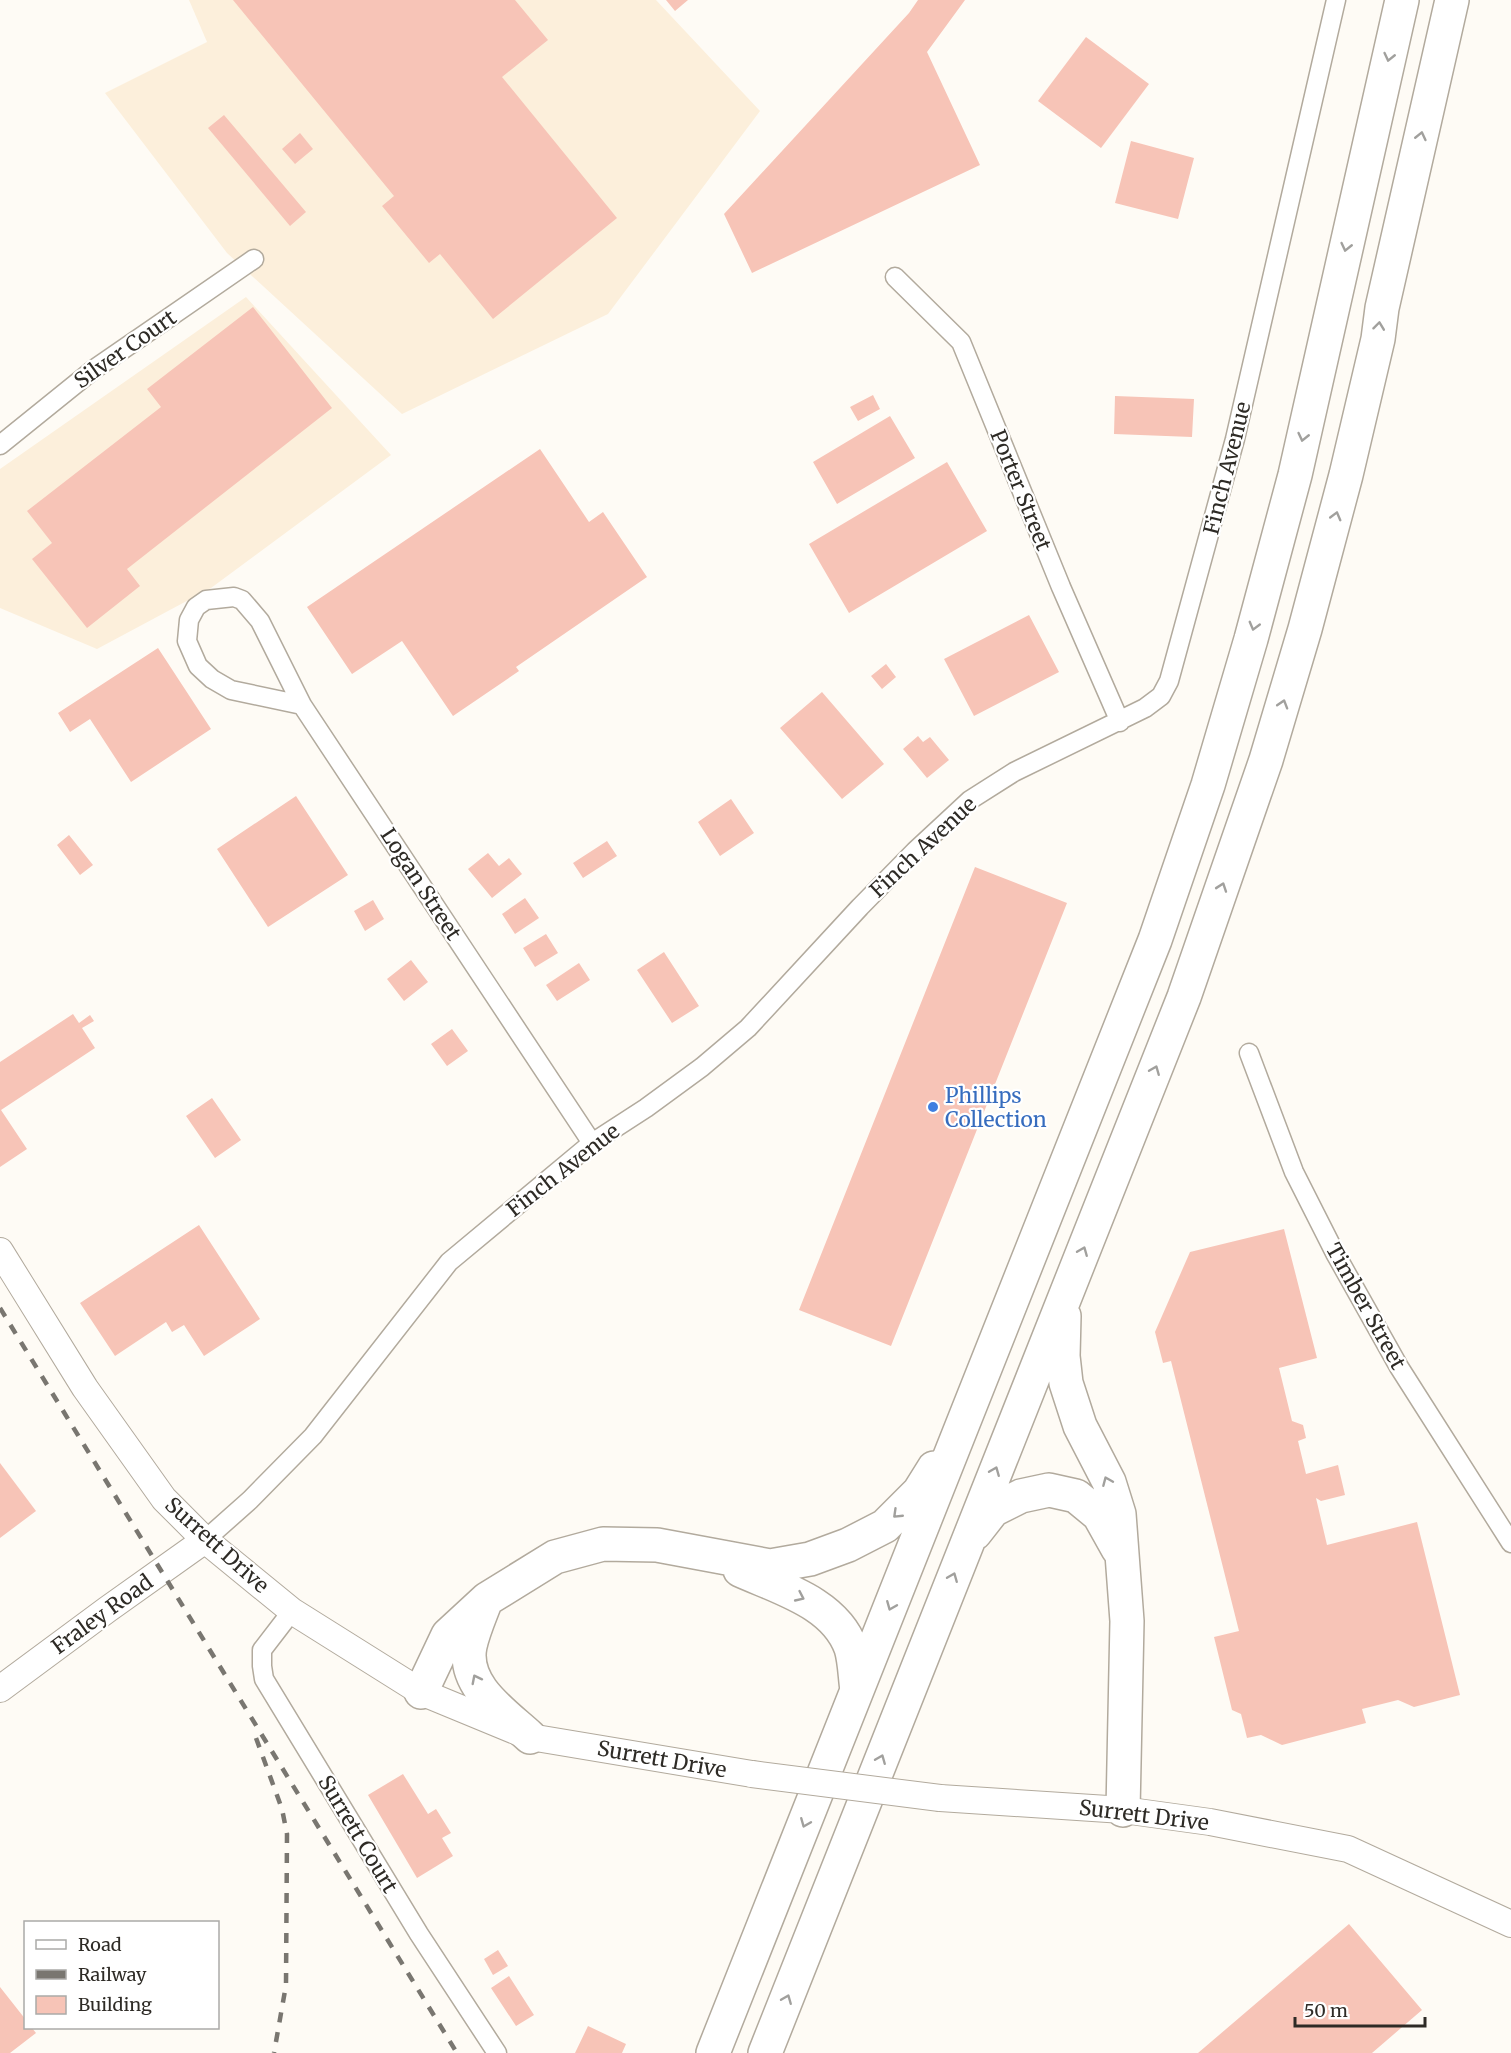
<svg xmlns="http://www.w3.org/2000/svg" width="1511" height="2053" viewBox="0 0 1511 2053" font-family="Merriweather,serif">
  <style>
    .built { fill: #fcefdb }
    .building { fill: #f7c4b7 }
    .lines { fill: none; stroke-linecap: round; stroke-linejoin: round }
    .street-casing { stroke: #b2aa9d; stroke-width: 21 }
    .secondary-casing { stroke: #b2aa9d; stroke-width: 28 }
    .highway-casing { stroke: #b2aa9d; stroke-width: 36 }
    .street { stroke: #fff; stroke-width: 18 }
    .secondary { stroke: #fff; stroke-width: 26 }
    .highway { stroke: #fff; stroke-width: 33 }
    .rail { stroke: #797670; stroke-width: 4.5; stroke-dasharray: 10 10; stroke-linecap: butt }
    .secondary-bridge-casing { stroke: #b2aa9d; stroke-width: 28; stroke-linecap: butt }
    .secondary-bridge { stroke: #fff; stroke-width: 26 }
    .oneway { stroke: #a1a09d }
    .shop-dot { fill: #3f7fe0; stroke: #fff; stroke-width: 2 }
    .labels { text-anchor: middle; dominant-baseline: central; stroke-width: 4.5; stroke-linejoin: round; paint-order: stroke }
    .street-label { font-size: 21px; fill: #2e2b26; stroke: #fff }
    .shop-label { font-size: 21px; fill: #366cbe; stroke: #fff; text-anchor: start }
  </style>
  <rect width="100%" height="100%" fill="#fefbf5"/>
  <path class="built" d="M189,0H656L760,111L608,314L402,414L227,253L105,93L207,42Z
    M246,297L391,455L211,588L97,649L0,608V469Z"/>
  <path class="building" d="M233,0H515L548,40L502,77L617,218L493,319L440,254L429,263L382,206L394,196Z
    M666,0H688L675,11Z
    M918,0H965L927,52L980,165L752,273L724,214L909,13Z
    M1086,37L1149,84L1101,148L1038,101Z
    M224,115L306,212L290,226L208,128Z
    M300,133L313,149L295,164L282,149Z
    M1131,141L1194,158L1178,219L1115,203Z
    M253,307L332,408L127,569L140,586L87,628L32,559L52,543L27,511L161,407L147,389Z
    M873,395L880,409L858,421L850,407Z
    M1115,396L1194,399L1192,437L1114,434Z
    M890,416L915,458L837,504L813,462Z
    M540,449L589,522L603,512L647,577L516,667L519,671L453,716L402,641L352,674L307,607Z
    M947,462L987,531L849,613L809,544Z
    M1029,615L1059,672L974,716L944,659Z
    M158,648L211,729L131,782L90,719L70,732L58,713Z
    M886,664L896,677L882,689L871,676Z
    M822,692L884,764L842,799L780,728Z
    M918,736L923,742L930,737L949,760L927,778L903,749Z
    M296,796L348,875L268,927L217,849Z
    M731,799L754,833L720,856L698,822Z
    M69,835L93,865L80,875L57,845Z
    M607,841L617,856L583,878L573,863Z
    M488,853L499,866L509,858L522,874L492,898L468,869Z
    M975,867L1067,903L891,1346L799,1310Z
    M525,898L539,918L515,934L502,914Z
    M373,900L384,919L365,931L354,911Z
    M546,934L558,953L535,967L523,948Z
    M664,952L699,1006L672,1023L637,970Z
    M411,960L428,982L404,1001L387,979Z
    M579,963L590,980L557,1001L546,985Z
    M73,1014L79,1023L90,1015L94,1021L82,1028L95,1048L1,1110L27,1149L0,1167V1062Z
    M452,1029L468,1051L447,1066L431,1044Z
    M212,1098L241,1140L215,1158L186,1116Z
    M199,1225L260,1319L204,1356L184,1325L172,1332L166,1322L115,1356L80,1303Z
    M1284,1229L1317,1358L1279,1368L1292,1421L1303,1425L1306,1438L1298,1441L1306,1474L1338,1465L1345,1495L1321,1501L1316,1498L1327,1545L1417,1522L1460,1695L1414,1707L1398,1700L1362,1709L1366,1723L1282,1745L1261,1735L1247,1738L1241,1714L1232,1710L1214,1637L1239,1631L1171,1361L1163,1363L1155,1332L1190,1252Z
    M0,1463L36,1511L0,1538Z
    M403,1774L428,1814L436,1809L451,1833L442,1838L453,1856L417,1878L368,1795Z
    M1349,1924L1422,2010L1372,2053H1198Z
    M498,1950L508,1966L493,1975L484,1959Z
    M509,1976L534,2015L516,2026L491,1988Z
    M0,1987L26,2020V2028H32L36,2033L10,2053H0Z
    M588,2026L626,2044L622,2053H575Z"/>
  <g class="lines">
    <g class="street-casing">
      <path id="street" d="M895,277L961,342L1061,587L1120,722
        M0,445L93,370L254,259
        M302,705L231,690L212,679L198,666L187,641L189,620L196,607L206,600L234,597L242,600L260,621L302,705L592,1143
        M1249,1053L1294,1172L1335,1253L1399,1367L1511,1543
        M205,1540L250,1500L313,1436L449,1262L592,1143L646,1108L702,1067L748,1028L860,907L915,851L970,800L1014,772L1145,708L1161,696L1169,681L1235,439L1336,0
        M292,1611L262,1650V1666L264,1679L419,1934L497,2053"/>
    </g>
    <g class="secondary-casing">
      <path id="secondary" d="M0,1251L85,1388L164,1499L205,1540L292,1611L421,1692L530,1737L752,1774
        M0,1689L108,1609L205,1540
        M940,1798L1123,1810L1210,1822L1348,1849L1511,1924"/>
    </g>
    <g class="highway-casing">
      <path id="highway" d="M1064,1316L1063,1356L1066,1383L1080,1426L1109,1482L1119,1514L1127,1621L1123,1810
        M975,1533L993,1510L1021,1496L1049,1490L1076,1496L1099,1515L1118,1549
        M740,1570C780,1588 835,1603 851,1648C855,1661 855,1677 857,1690
        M484,1605C479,1618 473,1632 470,1646C462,1686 504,1713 530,1737
        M421,1692L448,1635L487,1599L555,1557L603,1544L657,1545L770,1566L810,1559L848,1545L885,1526L919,1492L934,1468
        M713,2053L1155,940L1208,785L1251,639L1295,475L1402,0
        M765,2053L1184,997L1266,760L1305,629L1346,475L1378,339L1382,308L1452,0"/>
    </g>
    <use href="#street" class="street"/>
    <use href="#secondary" class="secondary"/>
    <use href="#highway" class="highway"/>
    <path class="rail" d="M0,1308L457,2053
      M256,1738L282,1809L287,1834L286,1985L274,2053"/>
    <g class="secondary-bridge-casing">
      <path id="secondary-bridge" d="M752,1774L940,1798"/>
    </g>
    <use href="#secondary-bridge" class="secondary-bridge"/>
  </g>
  <defs><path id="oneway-chevron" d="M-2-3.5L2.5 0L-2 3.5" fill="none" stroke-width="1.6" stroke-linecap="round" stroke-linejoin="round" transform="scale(1.5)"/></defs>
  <g class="oneway">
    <use href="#oneway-chevron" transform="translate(1389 57) rotate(103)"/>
    <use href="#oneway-chevron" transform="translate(1421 136) rotate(-77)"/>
    <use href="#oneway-chevron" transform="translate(1346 247) rotate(103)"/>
    <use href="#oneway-chevron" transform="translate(1379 326) rotate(-83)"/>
    <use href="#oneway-chevron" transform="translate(1303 437) rotate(103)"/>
    <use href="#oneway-chevron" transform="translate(1336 516) rotate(-75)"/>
    <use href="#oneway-chevron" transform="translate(1254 626) rotate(105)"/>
    <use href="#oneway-chevron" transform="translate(1283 704) rotate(-73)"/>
    <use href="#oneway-chevron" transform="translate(1222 887) rotate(-71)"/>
    <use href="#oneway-chevron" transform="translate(1155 1070) rotate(-68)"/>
    <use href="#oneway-chevron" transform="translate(1083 1251) rotate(-68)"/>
    <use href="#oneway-chevron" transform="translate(995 1471) rotate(-68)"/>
    <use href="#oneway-chevron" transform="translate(1107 1481) rotate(-113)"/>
    <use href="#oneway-chevron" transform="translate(897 1514) rotate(136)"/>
    <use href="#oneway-chevron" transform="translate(953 1577) rotate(-68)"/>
    <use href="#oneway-chevron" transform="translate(800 1597) rotate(25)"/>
    <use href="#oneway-chevron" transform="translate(891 1606) rotate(112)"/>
    <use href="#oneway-chevron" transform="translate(476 1679) rotate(-117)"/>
    <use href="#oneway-chevron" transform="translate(881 1759) rotate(-68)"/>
    <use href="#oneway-chevron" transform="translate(805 1823) rotate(112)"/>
    <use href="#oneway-chevron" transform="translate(787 1999) rotate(-68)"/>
  </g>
  <circle class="shop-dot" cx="933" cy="1107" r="6"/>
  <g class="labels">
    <g class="street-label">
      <text transform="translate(125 349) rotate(-35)">Silver Court</text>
      <text transform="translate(1227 468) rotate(-76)">Finch Avenue</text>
      <text transform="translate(1021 490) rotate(68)">Porter Street</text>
      <text transform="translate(923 847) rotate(-43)">Finch Avenue</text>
      <text transform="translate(421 884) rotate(57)">Logan Street</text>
      <text transform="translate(563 1170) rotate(-38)">Finch Avenue</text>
      <text transform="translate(1366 1306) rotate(61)">Timber Street</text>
      <text transform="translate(217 1545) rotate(42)">Surrett Drive</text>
      <text transform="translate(102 1614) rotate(-36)">Fraley Road</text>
      <text transform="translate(662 1759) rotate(10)">Surrett Drive</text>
      <text transform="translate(1144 1815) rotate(7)">Surrett Drive</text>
      <text transform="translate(358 1834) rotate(59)">Surrett Court</text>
    </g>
    <g class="shop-label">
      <text x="945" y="1095">Phillips<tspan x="945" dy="24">Collection</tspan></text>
    </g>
  </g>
  <rect x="24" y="1921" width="195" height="108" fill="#ffffff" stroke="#abaaa8" stroke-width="1.5"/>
  <rect x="36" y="1940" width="30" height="9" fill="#ffffff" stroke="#abaaa8" stroke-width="1.5"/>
  <text x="78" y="1951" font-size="18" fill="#2e2b26">Road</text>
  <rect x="36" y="1970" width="30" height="9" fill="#797670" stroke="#abaaa8" stroke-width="1.5"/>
  <text x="78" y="1981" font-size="18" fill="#2e2b26">Railway</text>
  <rect x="36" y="1996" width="30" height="18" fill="#f7c4b7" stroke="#abaaa8" stroke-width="1.5"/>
  <text x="78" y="2011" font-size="18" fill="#2e2b26">Building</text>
  <path d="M1295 2017v9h130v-9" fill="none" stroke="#2e2b26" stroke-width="3"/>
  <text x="1304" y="2017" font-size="18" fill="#2e2b26" stroke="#ffffff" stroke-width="4.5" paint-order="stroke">50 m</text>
</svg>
